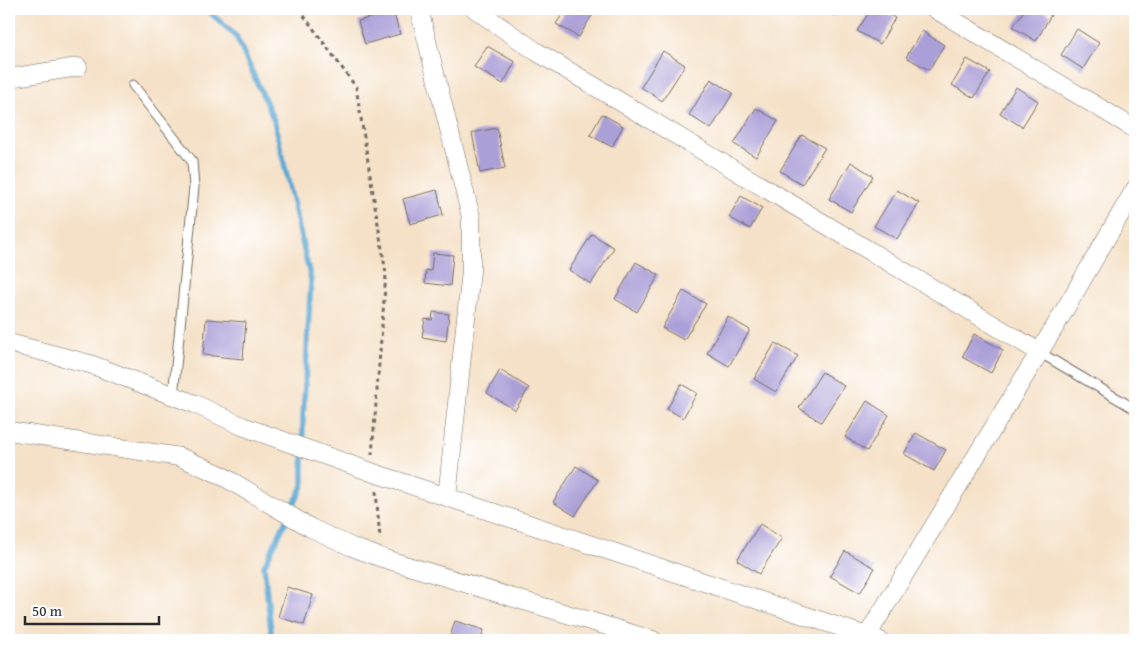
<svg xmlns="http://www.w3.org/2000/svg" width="1144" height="649" viewBox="0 0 1144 649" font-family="'Gentium Book Plus',serif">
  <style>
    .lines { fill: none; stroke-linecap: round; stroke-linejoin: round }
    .stream { stroke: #58a5d1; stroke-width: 5.5 }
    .building { fill: #ab9fd7 }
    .lane-casing { stroke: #726b62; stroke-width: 11 }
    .street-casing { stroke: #726b62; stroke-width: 19 }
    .path { stroke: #726b62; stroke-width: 3; stroke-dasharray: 4 4; stroke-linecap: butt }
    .lane { stroke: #fff; stroke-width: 9 }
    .street { stroke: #fff; stroke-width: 18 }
  </style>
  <rect width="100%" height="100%" fill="#fff"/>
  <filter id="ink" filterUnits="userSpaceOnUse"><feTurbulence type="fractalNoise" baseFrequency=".02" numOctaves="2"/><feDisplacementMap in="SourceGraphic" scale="10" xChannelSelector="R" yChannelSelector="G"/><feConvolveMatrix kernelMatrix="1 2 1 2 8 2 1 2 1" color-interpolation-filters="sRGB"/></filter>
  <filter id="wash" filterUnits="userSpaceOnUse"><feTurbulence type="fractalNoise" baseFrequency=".0096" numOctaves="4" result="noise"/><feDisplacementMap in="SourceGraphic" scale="20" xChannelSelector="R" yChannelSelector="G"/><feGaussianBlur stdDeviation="1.12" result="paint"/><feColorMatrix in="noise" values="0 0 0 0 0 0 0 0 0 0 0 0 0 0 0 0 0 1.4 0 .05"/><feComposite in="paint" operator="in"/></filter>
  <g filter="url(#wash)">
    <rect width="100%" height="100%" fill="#f5e1c7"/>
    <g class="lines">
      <path class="stream" d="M206,9L236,36L274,120L311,280L303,418V486L264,566L272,640"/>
    </g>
    <g id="blocks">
      <path class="building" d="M566,9H589L594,12L579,37L556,24Z
        M823,9H840L835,16Z
        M871,9H879L895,18L880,44L857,31Z
        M1025,9H1041L1051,15L1036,41L1013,27Z
        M393,11L400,34L365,44L358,21Z
        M1077,29L1099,43L1083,69L1061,55Z
        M922,31L944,45L929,70L906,57Z
        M487,46L515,62L503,84L474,67Z
        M663,51L685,65L662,101L641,87Z
        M967,59L990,72L974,98L952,85Z
        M711,79L733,93L711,129L689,115Z
        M1016,87L1038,101L1022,127L1000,113Z
        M756,108L778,121L756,157L734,144Z
        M602,114L623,126L612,147L590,135Z
        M497,128L505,168L480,173L472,133Z
        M802,135L825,148L802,184L780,171Z
        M851,162L873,176L851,212L829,199Z
        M437,190L443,215L410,224L403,199Z
        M897,190L919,203L897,239L874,226Z
        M741,196L762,208L750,229L729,217Z
        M592,234L614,248L591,284L569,270Z
        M433,253L453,255L450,286L425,283L426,270L431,271Z
        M636,262L659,275L637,312L615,299Z
        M683,291L706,304L684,340L662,328Z
        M433,312L449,314L446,341L422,337L425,319L432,320Z
        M728,317L750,330L729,366L707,353Z
        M206,319L246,322L243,359L203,355Z
        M974,334L1003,350L991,373L962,357Z
        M775,343L798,356L776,392L754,379Z
        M500,370L529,388L515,410L487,393Z
        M822,372L844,386L821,422L799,408Z
        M681,384L697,393L683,418L667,409Z
        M867,401L889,415L867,451L845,437Z
        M916,433L946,450L934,471L904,454Z
        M576,466L598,480L575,516L553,502Z
        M760,524L782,538L759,574L737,560Z
        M845,551L875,568L860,593L830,576Z
        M287,587L313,595L304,625L278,617Z
        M455,621L484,630L480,640H449Z"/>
    </g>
  </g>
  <g filter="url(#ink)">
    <use href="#blocks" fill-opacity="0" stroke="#726b62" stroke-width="1"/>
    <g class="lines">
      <g class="lane-casing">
        <path id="lane" d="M133,85L192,161L194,187L173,396
          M1039,352L1135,409"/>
      </g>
      <g class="street-casing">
        <path id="street" d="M419,9L471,217V271L447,497
          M475,9L537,52L1039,352
          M935,9L1135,129
          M9,78L78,67
          M9,343L90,364L195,404L242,426L374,473L879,640
          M9,431L180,457L219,474L311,528L352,547L382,558L653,640
          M867,636L1057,323L1135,189"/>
      </g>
      <path class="path" d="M299,9L356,87L386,274L372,455
        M376,491L380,539"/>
      <use href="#lane" class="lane"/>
      <use href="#street" class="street"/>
    </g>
  </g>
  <rect width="1144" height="649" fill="none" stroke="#fff" stroke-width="30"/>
  <path d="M25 616v8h134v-8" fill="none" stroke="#2b2b2b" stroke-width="2.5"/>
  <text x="32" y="616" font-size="15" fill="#2b2b2b" stroke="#ffffff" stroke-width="4" paint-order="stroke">50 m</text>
</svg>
